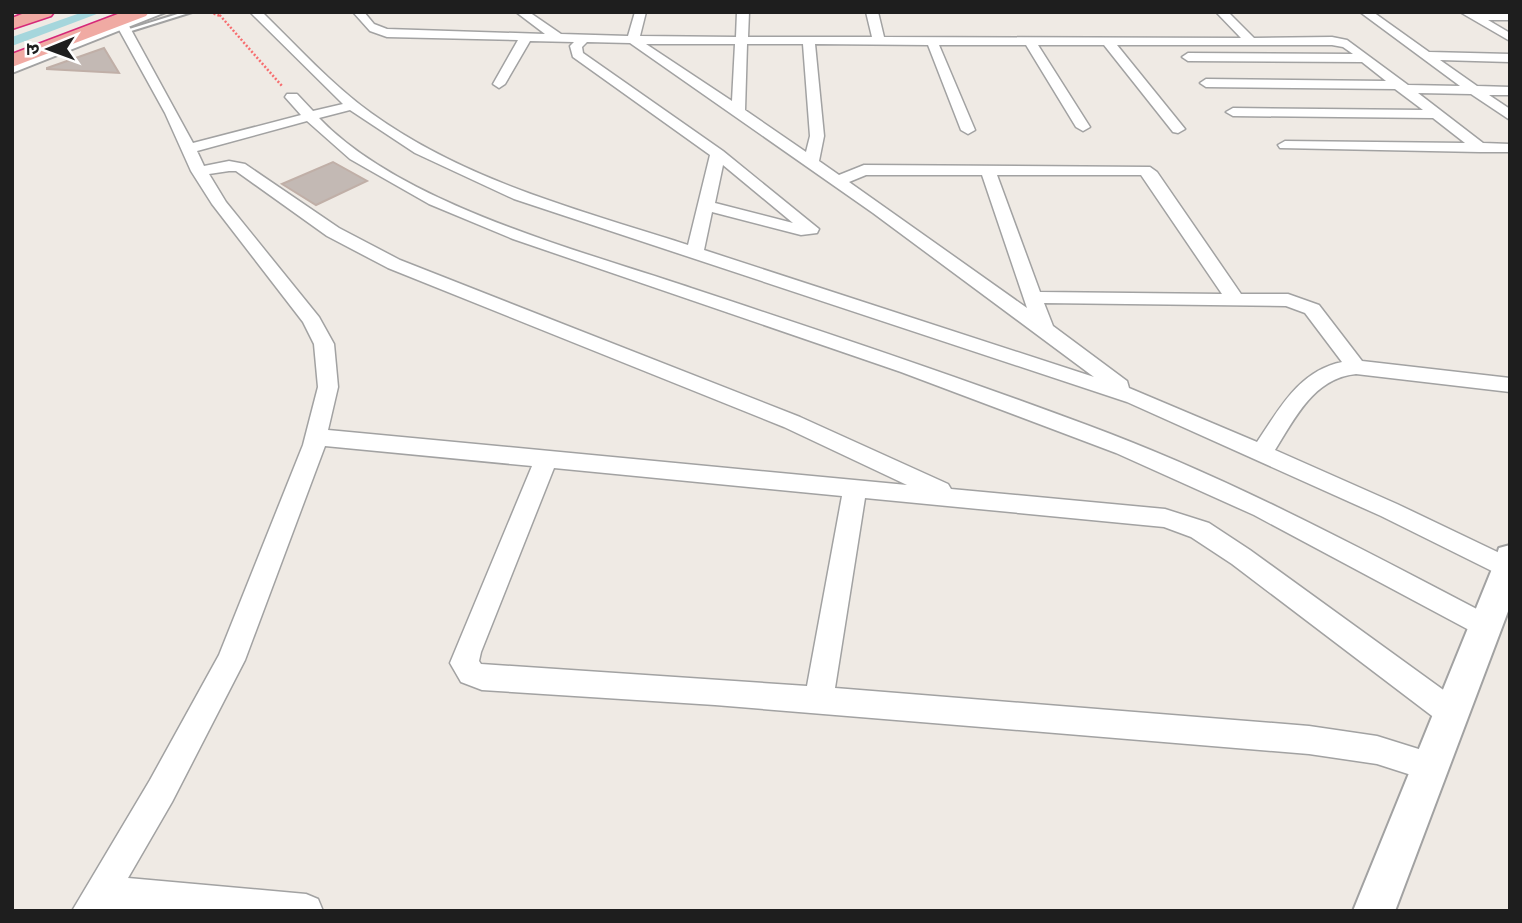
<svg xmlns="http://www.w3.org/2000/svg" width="1522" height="923" viewBox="0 0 1522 923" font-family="Quicksand,'Noto Sans Devanagari',sans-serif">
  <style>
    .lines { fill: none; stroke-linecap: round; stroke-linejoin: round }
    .canal { fill: #a5d6dc; fill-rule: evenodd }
    .building { fill: #c3b9b4; stroke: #c0afa7; stroke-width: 2 }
    .service-casing { stroke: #a2a2a2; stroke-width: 4 }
    .minor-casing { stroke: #a2a2a2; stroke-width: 3 }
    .tertiary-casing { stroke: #a2a2a2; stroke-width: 4 }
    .trunk-casing { stroke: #d62878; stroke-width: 3 }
    .path { stroke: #f76d6f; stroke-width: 2.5; stroke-dasharray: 2 2; stroke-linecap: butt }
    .service { fill: #fff; fill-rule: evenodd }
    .minor { fill: #fff; fill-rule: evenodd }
    .tertiary { fill: #fff; fill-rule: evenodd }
    .trunk { fill: #f0aaa3; fill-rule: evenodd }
  </style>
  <rect width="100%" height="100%" fill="#efeae4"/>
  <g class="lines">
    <path class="canal" d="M83,12H102L12,46V37Z"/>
  </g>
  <path class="building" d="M104,48L119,73L47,69V68Z
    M333,162L367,181L316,205L282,184Z"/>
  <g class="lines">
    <g class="service-casing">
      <path id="service" d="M184,12H192L128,32L123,31Z"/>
    </g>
    <g class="minor-casing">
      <path id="minor" d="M250,12H262C297,46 331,84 371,113C465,181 579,210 688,245L710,155L573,57L570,46L574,42L530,41L505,84L499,88L493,84L518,40L387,37L370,31L353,12H364L374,24L387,29L545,34L516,12H529L561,34L628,36L635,12H646L640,36L736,37L737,12H749L748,37H872L866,12H878L884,37L1241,38L1216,12H1228L1254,38L1332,37L1347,40L1408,85L1460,86L1360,12H1373L1429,52L1510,54V62L1440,60L1477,86L1510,87V95H1489L1510,109V120L1471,94L1418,93L1483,143L1510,144V152H1480L1280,148L1278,145L1285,141L1465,143L1433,118L1233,116L1226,112L1233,108L1423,110L1395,89L1206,87L1200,83L1206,79L1386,81L1362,62L1188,61L1182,57L1188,53L1353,54L1343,47L1332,45H1117L1185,129L1178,133L1173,132L1104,45H1038L1090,127L1083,131L1076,127L1026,45H939L975,130L968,134L961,130L928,45L815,44L824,136L819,161L839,175L864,165L1150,167L1157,172L1241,294H1288L1319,305L1362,361L1510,378V392L1356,374C1314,378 1295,418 1275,450L1397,504L1510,558V580L1381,516L1127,402L514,199L415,153L350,110L319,118C402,205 579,250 691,288C824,332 956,376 1087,425C1228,477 1360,548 1494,618L1498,626L1494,634L1484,638L1254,515L1116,453L901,372L513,239L429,204L350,159L307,121L197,151L204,166L229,161L245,164L339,228L400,260L800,417L948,484L951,489L1165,509L1209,523L1250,550L1460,702L1465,712L1460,722L1450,726L1440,722L1232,564L1191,537L1164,527L865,498L835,688L1309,726L1377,736L1441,756L1445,766L1441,776L1430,781L1377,764L1309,754L715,705L482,690L461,682L450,663L532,466L325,446L245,660L172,802L128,878L306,894L318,899L323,911H72L150,780L219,655L303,445L318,387L314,344L303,322L212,204L191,171L165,113L117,26L123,23L129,26L193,143L301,115L285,97L287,94H297L313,111L343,104ZM587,42L630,43L873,213L1094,377L704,250L712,212L801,235L817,233L819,229L723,151L583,53L582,47ZM646,44H735L732,101ZM747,44H803L810,136L806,152L745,110ZM723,165L793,223L715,203ZM229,171H236L327,236L388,268L784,427L907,485L328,430L338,387L334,344L319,317L226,202L209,174ZM866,175H982L1027,308L849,182ZM997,175H1141L1222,294L1040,292ZM1044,303L1286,306L1305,313L1342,362C1299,371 1280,408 1257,442L1129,388L1127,381L1053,326ZM554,468L842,496L807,686L481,664L479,661L481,652Z
        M1460,12L1510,14V20H1488L1510,33V41Z"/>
    </g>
    <g class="tertiary-casing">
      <path id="tertiary" d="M146,12H166L12,73V63Z
        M1510,545V606L1395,911H1353L1492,569L1499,548Z"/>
    </g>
    <g class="trunk-casing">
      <path id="trunk" d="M27,12H54L51,16L12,29V18Z
        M123,12H149L146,16L12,67V54Z"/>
    </g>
    <path class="path" d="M210,12L220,16
      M217,12L282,86"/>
    <use href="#service" class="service"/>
    <use href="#minor" class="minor"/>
    <use href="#tertiary" class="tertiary"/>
    <use href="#trunk" class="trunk"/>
  </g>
  <rect width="1522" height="923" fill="none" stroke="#1e1e1e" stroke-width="28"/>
  <g transform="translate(49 49) rotate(269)" stroke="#ffffff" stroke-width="5" paint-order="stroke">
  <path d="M0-5L12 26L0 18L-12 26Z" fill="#1e1e1e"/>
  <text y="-10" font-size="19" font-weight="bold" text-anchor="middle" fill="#1e1e1e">उ</text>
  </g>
</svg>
